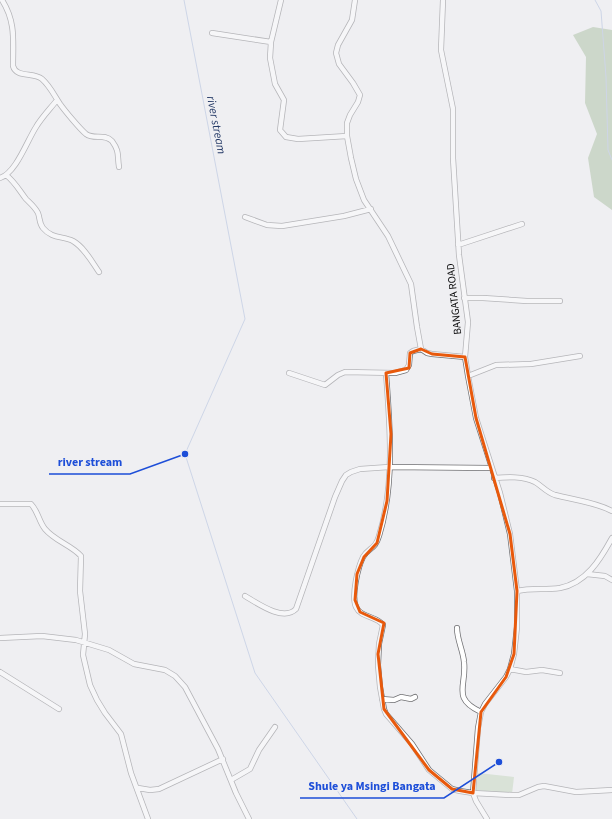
<svg xmlns="http://www.w3.org/2000/svg" width="612" height="819" viewBox="0 0 612 819" font-family="'Source Sans 3',sans-serif">
  <style>
    .green { fill: #bed3b6 }
    .forest { fill: #a3ba99 }
    .lines { fill: none; stroke-linecap: round; stroke-linejoin: round }
    .stream { stroke: #a5b7d9; stroke-width: 1 }
    .minor-casing { stroke: #707073; stroke-width: 6 }
    .minor { stroke: #fff; stroke-width: 4.5 }
    .marked { fill: none; stroke: #e8590c; stroke-width: 3; stroke-linejoin: round }
    .labels { text-anchor: middle; dominant-baseline: central; stroke-width: 3.5; stroke-linejoin: round; paint-order: stroke }
    .street-label { font-size: 11px; fill: #0d0d0e; stroke: #efeff2 }
    .water-label { font-size: 12px; font-style: italic; fill: #253a67; stroke: #efeff2 }
    .leader { fill: none; stroke: #1d4ed8; stroke-width: 1.5 }
    .callout-dot { fill: #1d4ed8; stroke: #efeff2; stroke-width: 1.5 }
    .callout-label { font-size: 12px; text-anchor: middle; font-weight: bold; fill: #1d4ed8; stroke: #efeff2; stroke-width: 3.5; stroke-linejoin: round; paint-order: stroke }
  </style>
  <rect width="100%" height="100%" fill="#efeff2"/>
  <path class="green" d="M478,773L514,777L512,794L476,790Z"/>
  <path class="forest" d="M593,27L612,30V210L594,197L588,158L597,134L585,103L586,57L573,35Z"/>
  <g class="lines">
    <path class="stream" d="M184,0L245,319L185,454L255,673L357,819
      M595,0L601,11L606,77L608,150L612,160"/>
    <g class="minor-casing">
      <path id="minor" d="M2,0C16,22 13,41 13,66C16,78 34,72 42,79C50,86 54,95 60,104C65,111 80,129 86,134C94,140 104,133 112,141C120,152 117,155 119,167
        M281,0L271,42L270,58L275,84L284,100L280,130L286,137L298,139L347,136
        M355,0L352,20L338,45L336,53L339,64L353,83L360,95L358,102L350,115L347,123V136L351,158L356,179L364,200L388,236L411,284L417,327L421,349L427,353L432,354L465,357
        M443,0L441,50L453,109V158L459,255L468,322L465,357L468,376L476,418L500,493L510,534L517,591V627L514,654L510,669L506,677L485,704L481,712L478,728L473,793L476,801L487,819
        M212,33L271,42
        M6,175C15,182 19,190 26,199C30,203 35,207 38,213C40,218 39,223 43,228C52,239 63,236 73,241C84,247 92,262 99,272
        M0,178C16,173 27,141 36,127C42,117 50,109 57,100
        M245,217L267,225L282,226L344,216L371,209
        M458,245L522,224
        M464,298H483L527,301H560
        M289,373L325,385L338,375L345,372L395,373L406,370L409,365L410,353L413,351L421,349
        M386,373C390,425 395,485 379,536C375,550 369,547 363,557C358,567 351,596 356,607C361,618 377,616 383,625L379,644L378,665L380,687L384,709L386,714L412,744L429,770L446,784L452,789L460,791L473,793L512,795H519L538,787L544,786L576,792L612,790
        M468,376L496,365L531,364L580,356
        M494,478C507,477 523,476 535,482C542,486 546,492 555,495C574,500 595,502 612,511
        M0,504H31C38,511 39,522 45,529C55,541 71,545 81,556L80,591L85,634L83,655L90,685L97,700L105,713L121,734L131,773L148,819
        M587,574L605,576L612,580
        M517,591C531,588 545,590 560,588C586,583 600,560 612,538
        M245,596C257,603 283,622 296,609L335,497L342,481L346,475L351,472L360,469L389,467L491,468
        M457,628C457,640 463,650 464,662C467,686 451,698 481,712
        M0,638L42,636L76,640L109,650L134,664L165,670L175,676L185,687L218,749L236,793L249,819
        M510,669L526,672L542,670L560,673
        M0,672L59,709
        M382,699L394,700L401,697L411,699L415,697
        M231,780L250,769L259,750L275,727
        M138,788L150,790L159,789L223,759"/>
    </g>
    <use href="#minor" class="minor"/>
  </g>
  <path d="M0 0H612V819H0ZM421,349L432,354L465,357L476,418L510,534L517,591L514,654L506,677L481,712L473,793L452,789L429,770L384,709L378,654L384,623L360,612L355,600L357,574L364,557L377,543L387,501L391,434L386,373L409,368L410,353Z" fill="#efeff2" fill-opacity=".55" fill-rule="evenodd"/>
  <path class="marked" d="M421,349L432,354L465,357L476,418L510,534L517,591L514,654L506,677L481,712L473,793L452,789L429,770L384,709L378,654L384,623L360,612L355,600L357,574L364,557L377,543L387,501L391,434L386,373L409,368L410,353Z"/>
  <g class="labels">
    <g class="street-label">
      <text transform="translate(454 299) rotate(-96)">BANGATA ROAD</text>
    </g>
    <g class="water-label">
      <text transform="translate(216 125) rotate(79)">river stream</text>
    </g>
  </g>
  <path class="leader" d="M185 454L130 474H49M499 762L444 798H300"/>
  <g class="callout-dot">
    <circle cx="185" cy="454" r="4"/>
    <circle cx="499" cy="762" r="4"/>
  </g>
  <g class="callout-label">
    <text x="90" y="466">river stream</text>
    <text x="372" y="790">Shule ya Msingi Bangata</text>
  </g>
</svg>
